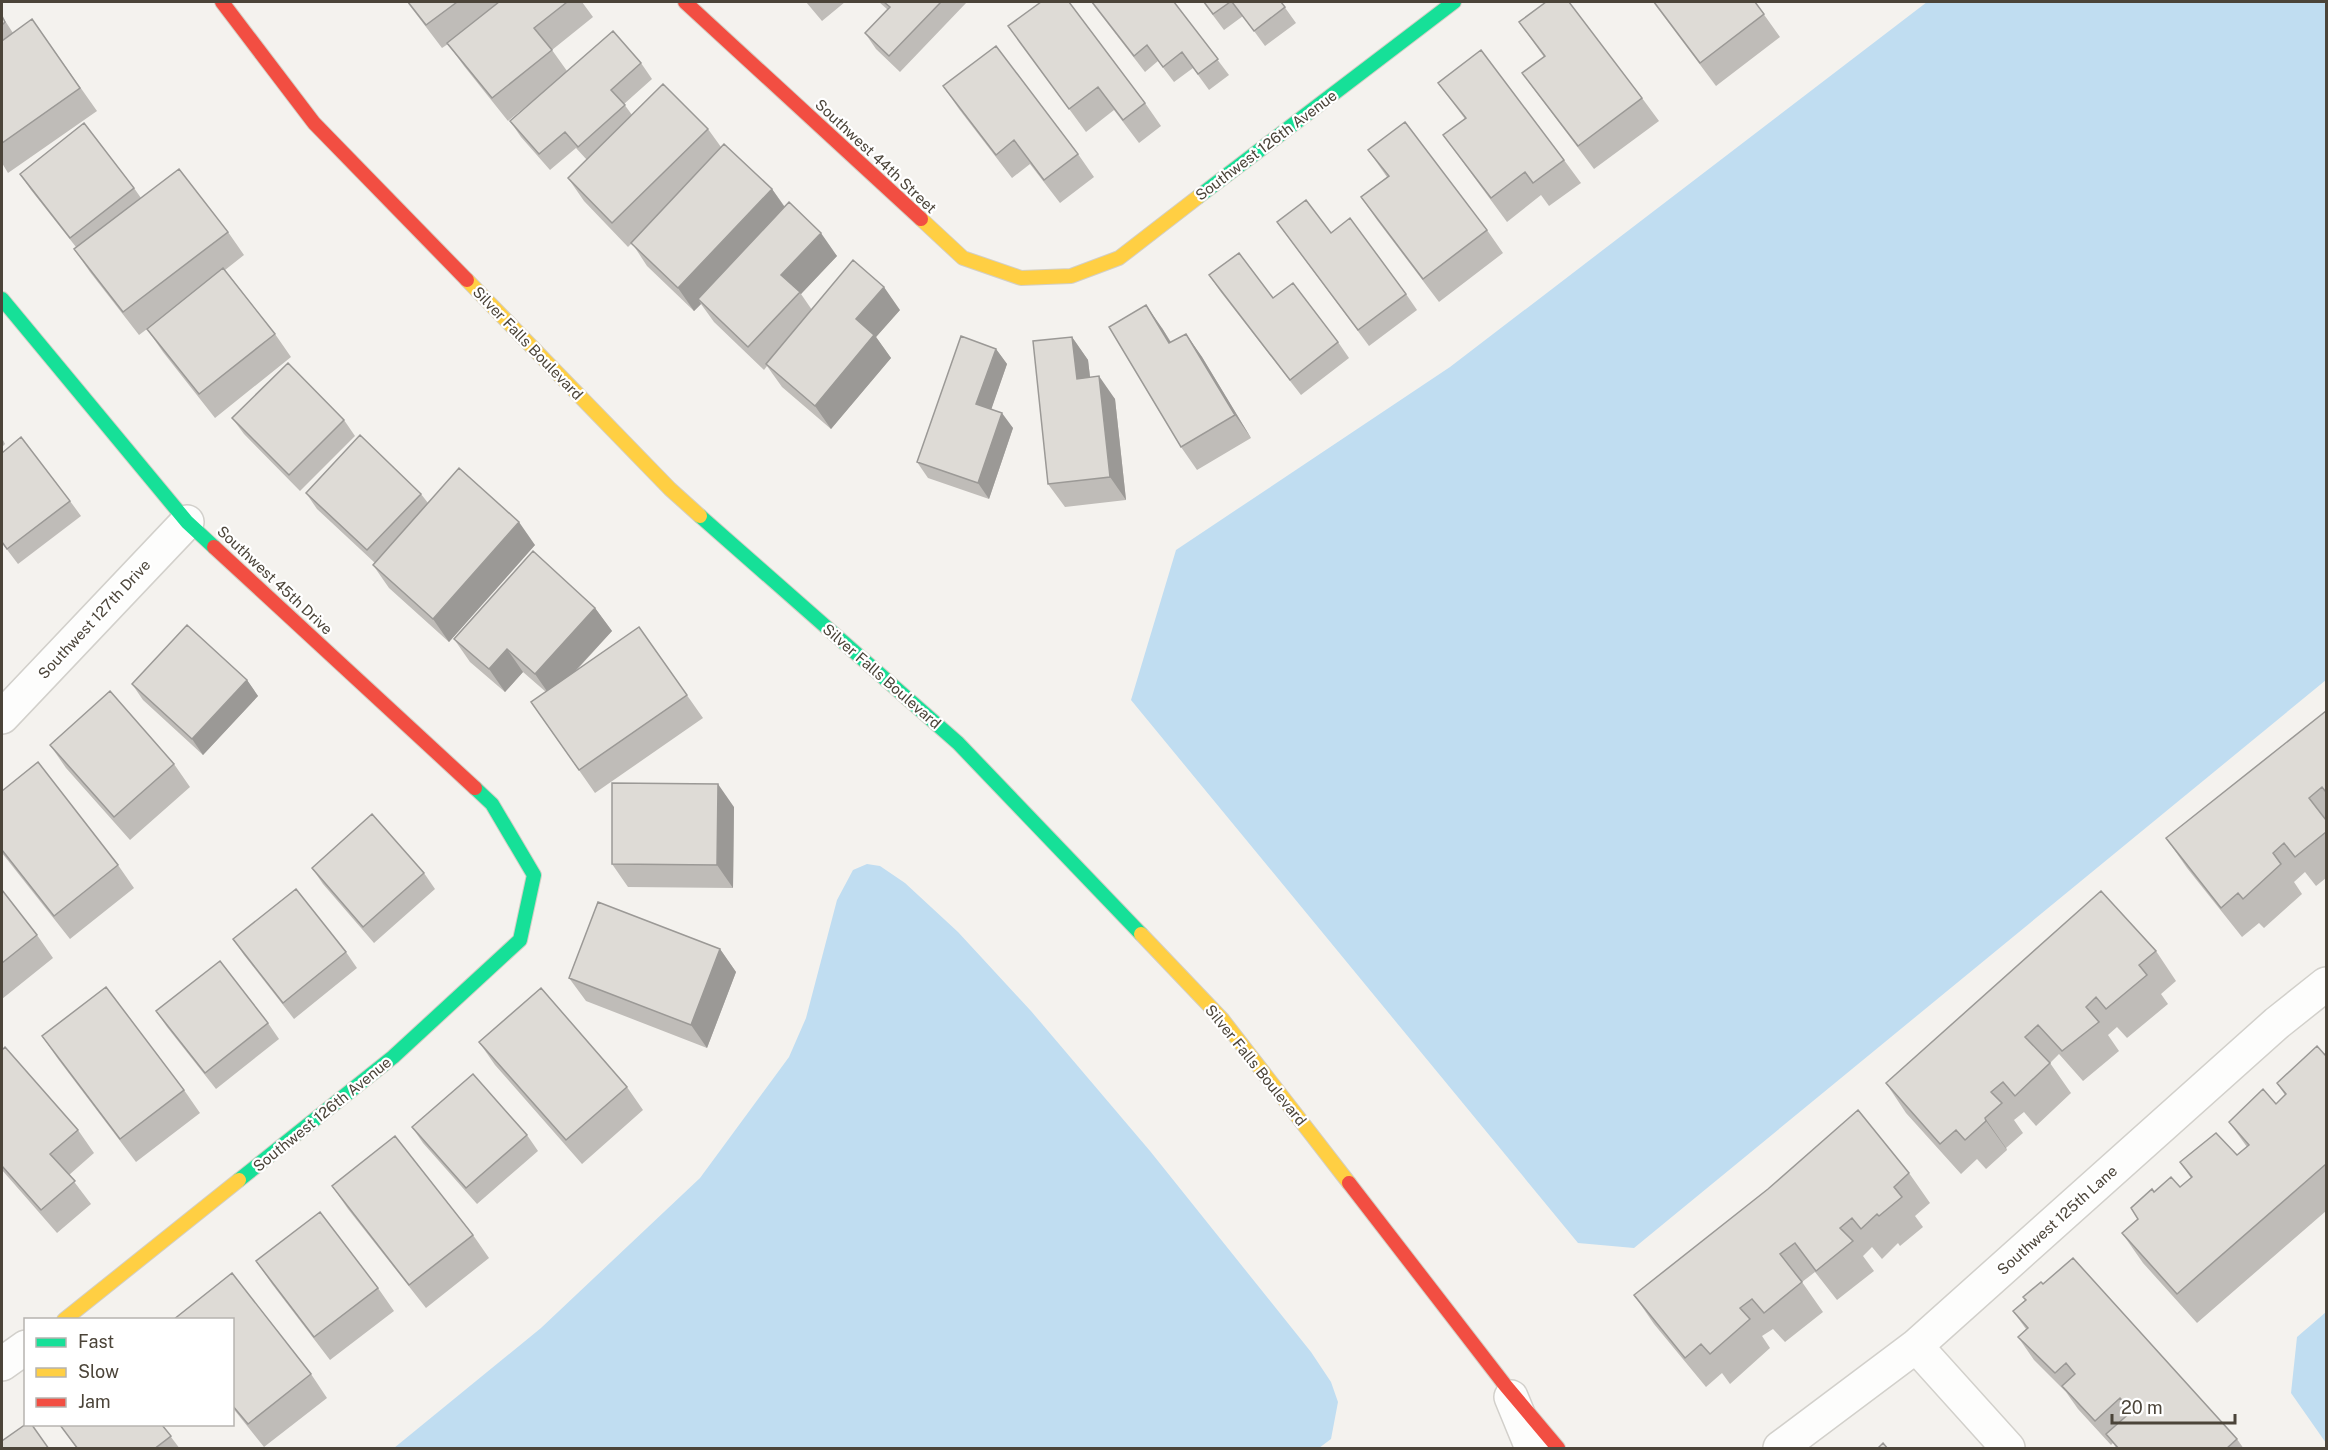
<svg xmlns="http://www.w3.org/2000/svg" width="2328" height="1450" viewBox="0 0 2328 1450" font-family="'Public Sans',sans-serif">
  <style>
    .water { fill: #c0ddf1 }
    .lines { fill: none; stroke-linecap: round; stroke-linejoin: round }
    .street-casing { stroke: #d2d0cb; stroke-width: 36 }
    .fast-casing { stroke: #d3cfc5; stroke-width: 16 }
    .slow-casing { stroke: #d3cfc5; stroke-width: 16 }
    .jam-casing { stroke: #d3cfc5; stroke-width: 16 }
    .street { stroke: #fdfdfc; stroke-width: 33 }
    .fast { stroke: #16e098; stroke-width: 14 }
    .slow { stroke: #ffcf43; stroke-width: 14 }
    .jam { stroke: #f24e42; stroke-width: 14 }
    .wall { fill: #bfbcb8 }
    .shaded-wall { fill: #9b9996 }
    .building { fill: #dedbd6; stroke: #9b9996; stroke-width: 1.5 }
    .labels { text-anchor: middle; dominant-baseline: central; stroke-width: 4.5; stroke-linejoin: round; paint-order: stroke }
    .street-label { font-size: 15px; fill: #4b4439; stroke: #fff }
  </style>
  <rect width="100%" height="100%" fill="#f4f2ee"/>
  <path class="water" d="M1927,2H2326V680L1634,1248L1578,1243L1131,700L1176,550L1450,367Z
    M867,864L880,866L905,883L958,932L1031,1011L1150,1151L1311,1352L1331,1382L1338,1402L1331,1439L1319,1448H394L541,1328L700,1178L789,1057L806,1018L837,900L853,870Z
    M2326,1312V1443L2291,1393L2297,1337Z"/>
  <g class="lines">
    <g class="street-casing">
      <path id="street" d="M2,717L187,522
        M1916,1346L2008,1448
        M2,1364L26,1347
        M1511,1397L1532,1448
        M1780,1448L1916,1346L2277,1023L2326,984"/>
    </g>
    <g class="fast-casing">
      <path id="fast" d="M1198,197L1454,2
        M2,299L187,522L214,547
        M700,516L958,743L1141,934
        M239,1180L393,1057L520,940L534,875L492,804L475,788"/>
    </g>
    <g class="slow-casing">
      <path id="slow" d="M921,219L963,258L1021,278L1071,276L1119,258L1198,197
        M467,280L670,489L700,516
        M1141,934L1222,1019L1349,1183
        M64,1320L239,1180"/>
    </g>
    <g class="jam-casing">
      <path id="jam" d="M222,2L314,123L467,280
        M685,2L921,219
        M214,547L475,788
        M1349,1183L1505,1385L1558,1448"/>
    </g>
    <use href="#street" class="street"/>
    <use href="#fast" class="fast"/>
    <use href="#slow" class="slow"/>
    <use href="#jam" class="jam"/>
  </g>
  <path class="wall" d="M407,2H582L593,17L552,50L567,71L641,63L652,79L624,104L632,115L708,129L721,147L772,189L785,207L837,256L801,294L812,310H900L876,337L891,358L831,429L782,387L767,366L764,370L714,322L701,304L694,311L647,266L632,243L628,247L584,201L568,178L587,160L576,148L550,170L521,137L510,121L541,94L508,121L464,66L448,44L442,48Z
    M806,2H845L822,21Z
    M879,2H967L900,72L876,49L865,33L888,10Z
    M1091,2H1174L1229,75L1209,90L1193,68L1174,82L1158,61L1145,72Z
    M1203,2H1281L1296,23L1265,46L1243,16L1224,30Z
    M1653,2H1755L1780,37L1716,86Z
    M2,16L13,33L32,19L97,111L8,173L2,163Z
    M1519,22L1642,98L1659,121L1594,169L1539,96L1522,73L1544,57Z
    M1008,26L1145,103L1161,126L1139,143L1114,110L1086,132Z
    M1438,83L1564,160L1581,183L1549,206L1541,195L1507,222L1443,135L1465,119Z
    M943,86L1078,154L1094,177L1060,203L1030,164L1012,178L959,109Z
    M1368,150L1487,230L1503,253L1439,302L1377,220L1361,197L1387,177Z
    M20,174L134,188L141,198L228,232L244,255L225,270L275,334L291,357L215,418L163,352L147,329L139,335L90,272L74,249L76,247L31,190Z
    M1277,222L1331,233L1406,294L1417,310L1369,346Z
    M1209,275L1273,298L1338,342L1349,358L1301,395L1220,291Z
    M1162,328L1171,342L1186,334L1202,357L1251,438L1197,470L1181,447Z
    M1072,337L1088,360L1090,377L1115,399L1126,500L1065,507L1048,484Z
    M996,349L1007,364L991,409L1013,428L989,499L928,478L917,462Z
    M232,418L344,420L355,436L300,491L244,434Z
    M2,438L5,444L2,447Z
    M2,453L70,501L81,516L18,564L2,543Z
    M306,493L421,494L428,503L535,545L449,642L389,588L373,565L375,563L317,509Z
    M595,608L612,631L574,673L639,627L703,718L595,793L531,702L546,692L523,672L505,692L470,662L454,639Z
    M247,680L258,696L203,755L143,700L132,684Z
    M2326,711V878L2316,886L2305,872L2294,882L2302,894L2264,928L2259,923L2242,937L2187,868L2166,838Z
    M50,745L174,764L190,787L130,840L66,768Z
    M2,791L118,865L134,888L70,939L2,853Z
    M734,807L733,888L628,887L612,864Z
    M312,868L424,873L435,889L374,943L323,884Z
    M2,890L37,935L53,958L2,999Z
    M233,939L346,952L357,968L294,1019L244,955Z
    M720,949L736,972L707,1048L586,1001L569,978Z
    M2156,951L2176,981L2161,994L2168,1004L2127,1038L2117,1027L2108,1035L2119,1051L2083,1081L2059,1054L2050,1063L2071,1093L2036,1126L2024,1112L2014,1120L2023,1133L2006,1148L2007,1150L1986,1169L1977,1159L1961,1174L1906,1113L1886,1083Z
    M156,1011L268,1023L279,1039L216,1089L167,1027Z
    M42,1036L184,1090L200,1113L136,1162L58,1059Z
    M479,1042L627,1087L643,1110L582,1164L495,1065Z
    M2,1050L78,1130L94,1153L69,1175L91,1204L57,1233L2,1170Z
    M2326,1053V1211L2197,1323L2143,1263L2122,1233L2138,1219L2154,1192L2180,1187L2191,1178L2180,1162L2237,1155L2247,1147L2229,1122L2276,1104L2285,1095L2277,1083Z
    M412,1127L527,1135L538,1151L477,1204L423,1143Z
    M1909,1173L1930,1203L1915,1216L1923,1227L1900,1246L1898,1243L1882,1259L1872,1247L1863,1256L1874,1271L1837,1300L1815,1272L1802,1282L1823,1312L1785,1342L1773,1329L1762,1336L1770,1348L1730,1384L1722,1373L1706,1387L1654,1324L1634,1295Z
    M332,1186L473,1235L489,1258L426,1308L348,1209Z
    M256,1261L378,1288L394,1311L330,1360L272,1284Z
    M2023,1297L2237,1439L2244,1449H2117L2113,1443L2111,1445L2078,1409L2066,1392L2034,1360L2018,1337L2026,1329L2013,1311L2025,1300Z
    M232,1320L311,1374L327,1398L264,1447L232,1407Z
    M60,1425H162L180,1449H77Z"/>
  <path class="shaded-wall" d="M772,189L788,212L698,299L701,304L694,311L678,288Z
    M821,233L837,256L801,294L781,275Z
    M884,287L900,310L876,337L891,358L831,429L815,406L856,319Z
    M1146,305L1162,328L1185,366L1169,343Z
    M1186,334L1202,357L1251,438L1235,415Z
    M1072,337L1088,360L1093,402L1077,379Z
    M996,349L1007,364L988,419L976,404Z
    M1099,376L1115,399L1126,500L1110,477Z
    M1002,413L1013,428L989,499L978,483Z
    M519,522L535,545L449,642L433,619Z
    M595,608L612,631L551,697L535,674Z
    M507,649L523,672L505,692L489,669Z
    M247,680L258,696L203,755L192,739Z
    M718,784L734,807L733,888L717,865Z
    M720,949L736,972L707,1048L691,1025Z
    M1985,1118L2006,1148L2007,1150L1986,1121Z"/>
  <path class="building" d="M408,2H457L426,25Z
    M499,2H567L534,28L552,50L492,98L447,43Z
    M884,2H941L889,56L865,33L890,7Z
    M1041,2H1069L1145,103L1123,120L1098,87L1069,109L1008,26Z
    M1092,2H1174L1218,59L1198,74L1182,52L1163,67L1147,45L1134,56Z
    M1204,2H1230L1213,14Z
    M1232,2H1281L1285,7L1254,31Z
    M1546,2H1569L1642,98L1578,146L1522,73L1545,56L1519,22Z
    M1654,2H1755L1764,14L1700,63Z
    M2,16L5,22L2,25Z
    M32,19L80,88L2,143V41Z
    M613,31L641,63L611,90L625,105L578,147L565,132L539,154L510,121Z
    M996,46L1078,154L1044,180L1014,140L996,155L943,86Z
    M1481,50L1564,160L1533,183L1525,172L1491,198L1443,135L1466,118L1438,83Z
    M663,84L708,129L612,223L568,178Z
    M1405,122L1487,230L1423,279L1361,197L1389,176L1368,150Z
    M84,123L134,188L70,238L20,174Z
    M724,144L772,189L678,288L631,243Z
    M179,169L228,232L123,312L74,249Z
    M1306,200L1331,233L1350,218L1406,294L1358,330L1277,222Z
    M789,202L821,233L781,275L800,292L748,347L698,299Z
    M1239,253L1273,298L1293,283L1338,342L1290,380L1209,275Z
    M853,260L884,287L856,319L874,335L815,406L766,364Z
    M223,268L275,334L199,394L147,329Z
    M1146,305L1169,343L1186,334L1235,415L1181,447L1109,327Z
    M961,336L996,349L976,404L1002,413L978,483L917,462Z
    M1072,337L1077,379L1099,376L1110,477L1048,484L1033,341Z
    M288,363L344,420L289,475L232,418Z
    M360,435L421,494L367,550L306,493Z
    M21,437L70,501L7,549L2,542V453Z
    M459,468L519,522L433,619L373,565Z
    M533,551L595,608L535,674L507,649L489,669L454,639Z
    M187,625L247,680L192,739L132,684Z
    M639,627L687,695L579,770L531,702Z
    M110,691L174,764L114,817L50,745Z
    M2326,711V792L2322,787L2309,798L2326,820V832L2295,857L2284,843L2273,853L2281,864L2243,899L2238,893L2221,908L2166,838Z
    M38,762L118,865L54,916L2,850V791Z
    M612,783L718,784L717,865L612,864Z
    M372,814L424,873L363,927L312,868Z
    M296,889L346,952L283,1003L233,939Z
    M2,890L37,935L2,963Z
    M2101,891L2156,951L2139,965L2147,975L2106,1009L2096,997L2086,1007L2099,1022L2062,1051L2038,1025L2025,1037L2050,1063L2015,1096L2003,1082L1991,1092L2002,1103L1985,1118L1986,1121L1965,1140L1956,1130L1940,1144L1886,1083Z
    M598,902L720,949L691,1025L569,978Z
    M220,961L268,1023L205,1073L156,1011Z
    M106,987L184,1090L120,1139L42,1036Z
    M541,988L627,1087L566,1140L479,1042Z
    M2317,1046L2325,1055L2326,1053V1164L2177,1294L2122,1233L2138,1219L2131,1208L2152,1189L2154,1192L2171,1177L2180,1187L2192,1177L2180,1162L2216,1133L2237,1155L2249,1145L2229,1122L2263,1089L2276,1104L2286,1094L2277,1083Z
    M5,1047L78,1130L50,1154L75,1181L41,1210L2,1166V1050Z
    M473,1074L527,1135L466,1188L412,1127Z
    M1858,1110L1909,1173L1894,1187L1902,1197L1879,1216L1877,1214L1861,1229L1852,1218L1840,1228L1853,1241L1816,1271L1795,1243L1780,1254L1802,1282L1764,1313L1752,1299L1740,1308L1750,1319L1710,1354L1701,1344L1685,1358L1634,1295L1768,1189Z
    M395,1136L473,1235L409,1285L332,1186Z
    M320,1212L378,1288L314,1337L256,1261Z
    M2073,1258L2237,1439L2226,1449H2119L2106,1434L2132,1411L2120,1398L2095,1421L2062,1386L2075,1374L2066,1363L2055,1373L2018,1337L2028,1328L2013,1311L2026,1300L2023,1297L2041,1282L2043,1284Z
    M232,1273L311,1374L248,1424L232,1405V1320H173Z
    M26,1424L32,1425L49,1449H2V1441Z
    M60,1425H162L171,1436L154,1449H78Z
    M1883,1443L1888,1449H1877Z"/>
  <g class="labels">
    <g class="street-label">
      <text transform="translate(1266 145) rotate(-37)">Southwest 126th Avenue</text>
      <text transform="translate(876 156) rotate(43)">Southwest 44th Street</text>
      <text transform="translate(528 343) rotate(46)">Silver Falls Boulevard</text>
      <text transform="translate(275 580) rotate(43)">Southwest 45th Drive</text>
      <text transform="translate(94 619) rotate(-47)">Southwest 127th Drive</text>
      <text transform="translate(882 676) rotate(41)">Silver Falls Boulevard</text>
      <text transform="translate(1256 1065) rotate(51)">Silver Falls Boulevard</text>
      <text transform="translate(322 1114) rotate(-39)">Southwest 126th Avenue</text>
      <text transform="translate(2057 1220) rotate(-42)">Southwest 125th Lane</text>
    </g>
  </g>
  <rect width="2328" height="1450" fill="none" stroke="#4b4439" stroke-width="6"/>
  <rect x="24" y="1318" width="210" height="108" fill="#ffffff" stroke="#b7b4b0" stroke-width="1.5"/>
  <rect x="36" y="1338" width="30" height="9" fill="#16e098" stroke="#b7b4b0" stroke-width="1.5"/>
  <text x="78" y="1348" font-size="18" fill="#4b4439">Fast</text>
  <rect x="36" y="1368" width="30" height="9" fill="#ffcf43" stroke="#b7b4b0" stroke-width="1.5"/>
  <text x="78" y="1378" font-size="18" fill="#4b4439">Slow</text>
  <rect x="36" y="1398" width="30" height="9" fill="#f24e42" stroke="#b7b4b0" stroke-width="1.5"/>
  <text x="78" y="1408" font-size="18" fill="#4b4439">Jam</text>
  <path d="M2112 1414v9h123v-9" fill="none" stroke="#4b4439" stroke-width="3"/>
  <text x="2121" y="1414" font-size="18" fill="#4b4439" stroke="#ffffff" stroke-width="4.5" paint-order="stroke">20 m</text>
</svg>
